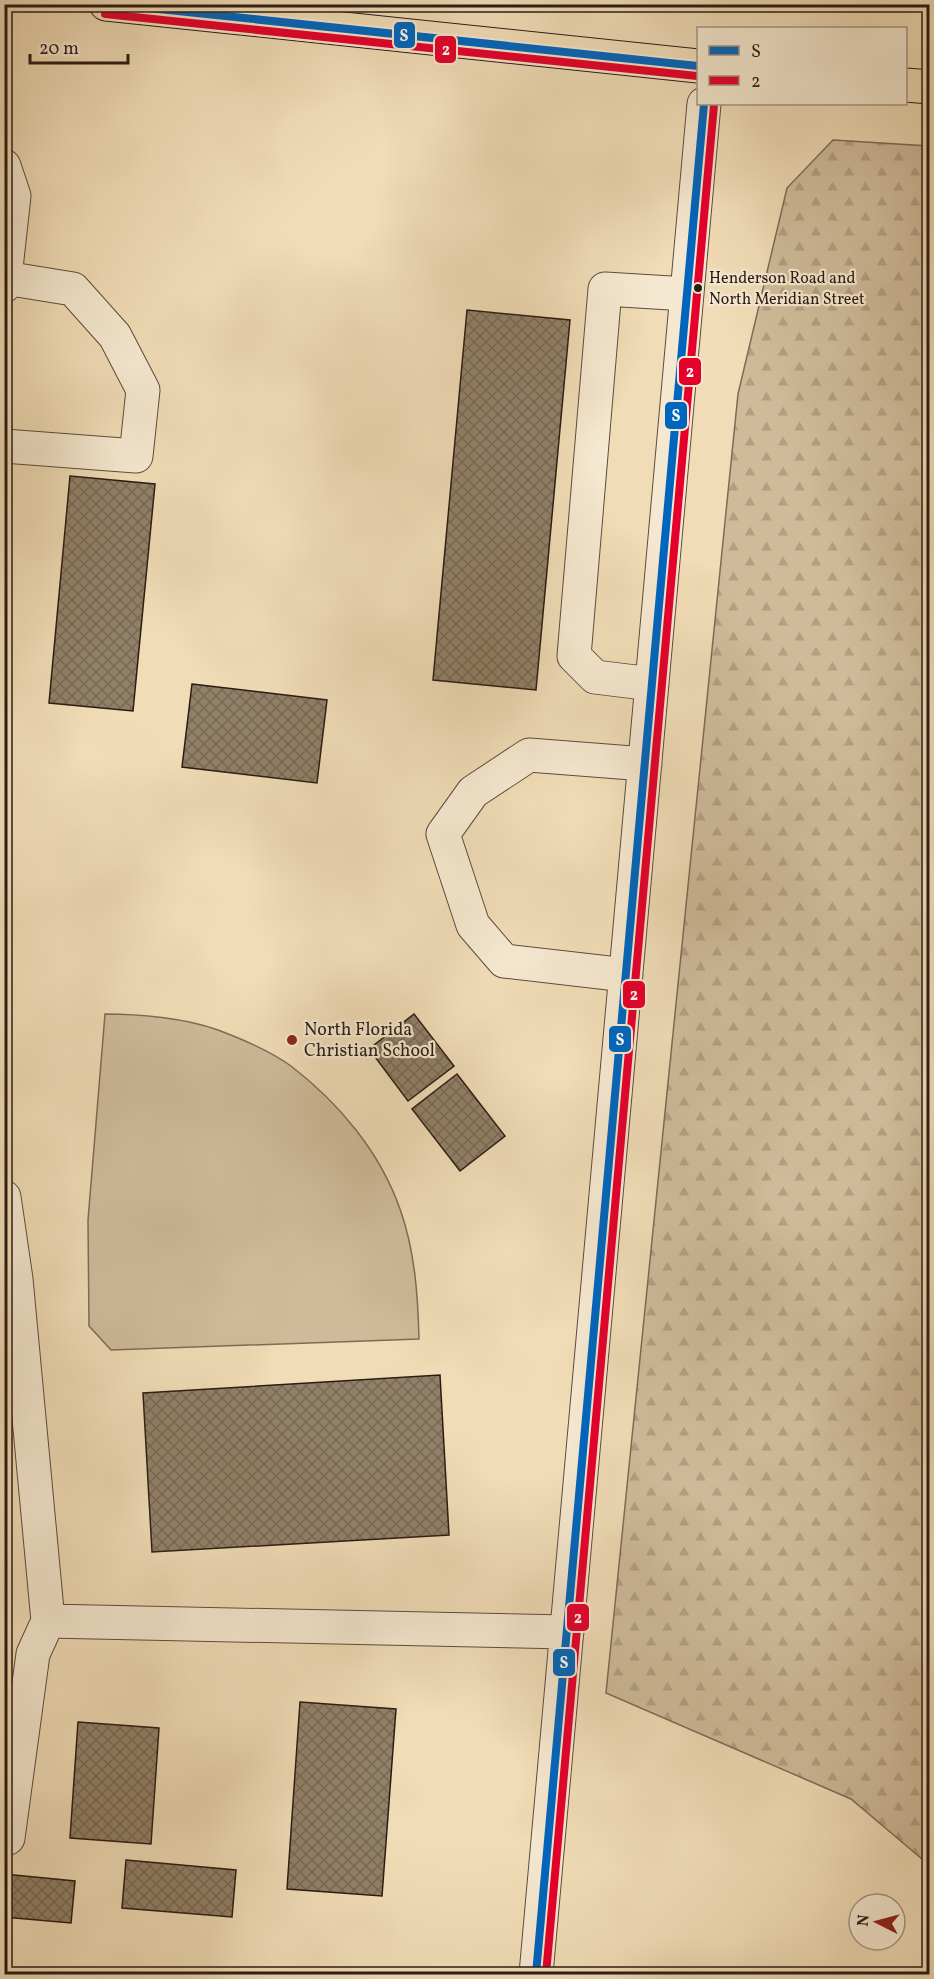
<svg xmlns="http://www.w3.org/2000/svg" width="934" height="1979" viewBox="0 0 934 1979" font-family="Vollkorn,serif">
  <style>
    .forest { fill: url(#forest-firs); stroke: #7d6c57; stroke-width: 1.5 }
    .garden { fill: #cfbb9a; stroke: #7d6c57; stroke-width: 1.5 }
    .building { fill: url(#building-cross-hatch); stroke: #2b1c14; stroke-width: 1.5 }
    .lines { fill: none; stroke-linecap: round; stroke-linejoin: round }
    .minor-casing { stroke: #5c4c3c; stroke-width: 35 }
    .major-casing { stroke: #2b1c14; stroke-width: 35 }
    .minor { stroke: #f5e8d0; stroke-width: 33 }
    .major { stroke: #f0dcb6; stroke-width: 33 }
    .bus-1-casing { stroke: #f5e8d0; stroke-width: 12 }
    .bus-2-casing { stroke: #f5e8d0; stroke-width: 12 }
    .bus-1 { stroke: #0065bd; stroke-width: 8 }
    .bus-2 { stroke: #e4002b; stroke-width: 8 }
    .bus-dot { fill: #2b1c14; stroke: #f5e8d0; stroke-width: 2 }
    .poi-dot { fill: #8f2418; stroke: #f5e8d0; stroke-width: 2 }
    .labels { text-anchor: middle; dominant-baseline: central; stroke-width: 4.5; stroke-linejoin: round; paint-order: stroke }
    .bus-label { font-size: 16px; fill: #2b1c14; stroke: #f5e8d0; text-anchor: start }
    .poi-label { font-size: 18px; fill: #2b1c14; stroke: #f5e8d0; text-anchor: start }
    .line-badge { stroke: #f5e8d0; stroke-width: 2 }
    .badge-label { font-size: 16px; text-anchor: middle; font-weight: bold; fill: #fff }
  </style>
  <defs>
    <pattern id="forest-firs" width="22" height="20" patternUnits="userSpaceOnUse" patternTransform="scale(1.5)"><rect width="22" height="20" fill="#cfbb9a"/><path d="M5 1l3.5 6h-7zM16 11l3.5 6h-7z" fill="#b2a084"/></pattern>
    <pattern id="building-cross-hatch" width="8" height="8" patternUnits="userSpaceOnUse" patternTransform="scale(1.5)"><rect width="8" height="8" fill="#918068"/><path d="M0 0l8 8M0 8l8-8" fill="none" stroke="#776854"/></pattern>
  </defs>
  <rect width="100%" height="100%" fill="#f0dcb6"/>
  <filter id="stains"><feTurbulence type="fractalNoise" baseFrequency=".00333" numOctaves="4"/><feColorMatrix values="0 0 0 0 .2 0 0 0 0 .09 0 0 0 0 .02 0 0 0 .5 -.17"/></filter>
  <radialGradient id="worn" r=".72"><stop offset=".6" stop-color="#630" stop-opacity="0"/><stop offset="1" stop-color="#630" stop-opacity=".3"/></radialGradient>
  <path class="forest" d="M833,140L929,146V1865L851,1799L606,1693L738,394L787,188Z"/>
  <path class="garden" d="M105,1014C139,1014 185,1018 218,1030C242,1039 270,1051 291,1066C339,1103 380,1152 400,1209C415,1251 418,1296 419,1339L111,1350L89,1326L88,1220Z"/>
  <path class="building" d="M467,310L570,320L536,690L433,680Z
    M70,476L155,484L133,711L49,703Z
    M192,684L327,700L317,783L182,767Z
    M414,1014L454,1066L408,1101L369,1049Z
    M457,1074L505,1136L460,1171L412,1109Z
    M440,1375L449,1535L152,1552L143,1393Z
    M300,1702L396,1709L382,1896L287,1889Z
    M78,1722L159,1728L151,1844L70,1838Z
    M126,1860L236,1870L232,1917L122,1908Z
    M4,1874L75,1881L71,1923L4,1917Z"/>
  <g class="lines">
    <g class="minor-casing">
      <path id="minor" d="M4,166L14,196L4,286
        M4,446L136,456L143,390L115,336L73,289L5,278
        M652,684L595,677L574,656L605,289L687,294
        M626,975L504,961L473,925L443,834L473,792L529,755L645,764
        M4,1197L16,1279L48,1621L567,1632
        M8,1838L33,1654L48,1621
        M536,1974L704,104"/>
    </g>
    <g class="major-casing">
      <path id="major" d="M106,4L698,66
        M906,85L930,87"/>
    </g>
    <use href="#minor" class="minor"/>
    <use href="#major" class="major"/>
    <g class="bus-1-casing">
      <path id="bus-1" d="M111,4L698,66
        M536,1974L704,104"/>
    </g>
    <g class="bus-2-casing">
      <path id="bus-2" d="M105,14L697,76
        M546,1974L714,105"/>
    </g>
    <use href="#bus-1" class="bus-1"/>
    <use href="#bus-2" class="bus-2"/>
  </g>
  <circle class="bus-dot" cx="698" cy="288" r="5"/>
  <circle class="poi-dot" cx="292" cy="1040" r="6"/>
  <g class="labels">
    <g class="bus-label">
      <text x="709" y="279">Henderson Road and<tspan x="709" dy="21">North Meridian Street</tspan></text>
    </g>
    <g class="poi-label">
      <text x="304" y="1030">North Florida<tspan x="304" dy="21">Christian School</tspan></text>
    </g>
  </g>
  <g class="line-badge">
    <rect x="393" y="21" width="23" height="28" rx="6" fill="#0065bd"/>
    <rect x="434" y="35" width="23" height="29" rx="6" fill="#e4002b"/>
    <rect x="678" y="357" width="24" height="29" rx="6" fill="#e4002b"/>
    <rect x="664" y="401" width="24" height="29" rx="6" fill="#0065bd"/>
    <rect x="622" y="980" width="24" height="29" rx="6" fill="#e4002b"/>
    <rect x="608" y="1025" width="24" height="28" rx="6" fill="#0065bd"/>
    <rect x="566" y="1603" width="24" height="29" rx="6" fill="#e4002b"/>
    <rect x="552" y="1648" width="24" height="29" rx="6" fill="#0065bd"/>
  </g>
  <g class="badge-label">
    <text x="404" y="41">S</text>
    <text x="446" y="55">2</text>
    <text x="690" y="377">2</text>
    <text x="676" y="421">S</text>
    <text x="634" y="1000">2</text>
    <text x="620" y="1045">S</text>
    <text x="578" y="1623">2</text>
    <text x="564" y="1668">S</text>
  </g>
  <rect width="934" height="1979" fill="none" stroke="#f0dcb6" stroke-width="24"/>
  <rect x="6" y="6" width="922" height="1967" fill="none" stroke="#2b1c14" stroke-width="3"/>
  <rect x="12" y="12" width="910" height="1955" fill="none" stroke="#2b1c14" stroke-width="1.5"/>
  <rect x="697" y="27" width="210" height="78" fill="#f5e8d0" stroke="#a49685" stroke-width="1.5"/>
  <rect x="709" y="46" width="30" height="9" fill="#0065bd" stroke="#a49685" stroke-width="1.5"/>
  <text x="751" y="57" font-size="18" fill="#2b1c14">S</text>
  <rect x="709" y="76" width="30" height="9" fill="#e4002b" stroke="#a49685" stroke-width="1.5"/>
  <text x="751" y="87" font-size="18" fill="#2b1c14">2</text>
  <g transform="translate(877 1922) rotate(276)"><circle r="28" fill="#f5e8d0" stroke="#a49685" stroke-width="1.5"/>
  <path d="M0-4.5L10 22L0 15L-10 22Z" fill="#8f2418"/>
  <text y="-9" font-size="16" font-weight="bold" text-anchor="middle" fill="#2b1c14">N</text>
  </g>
  <path d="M30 54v9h98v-9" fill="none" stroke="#2b1c14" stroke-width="3"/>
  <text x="39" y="54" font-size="18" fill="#2b1c14" stroke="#f5e8d0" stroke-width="4.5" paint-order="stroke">20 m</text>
  <rect width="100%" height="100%" filter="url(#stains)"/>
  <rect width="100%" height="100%" fill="url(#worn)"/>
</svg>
